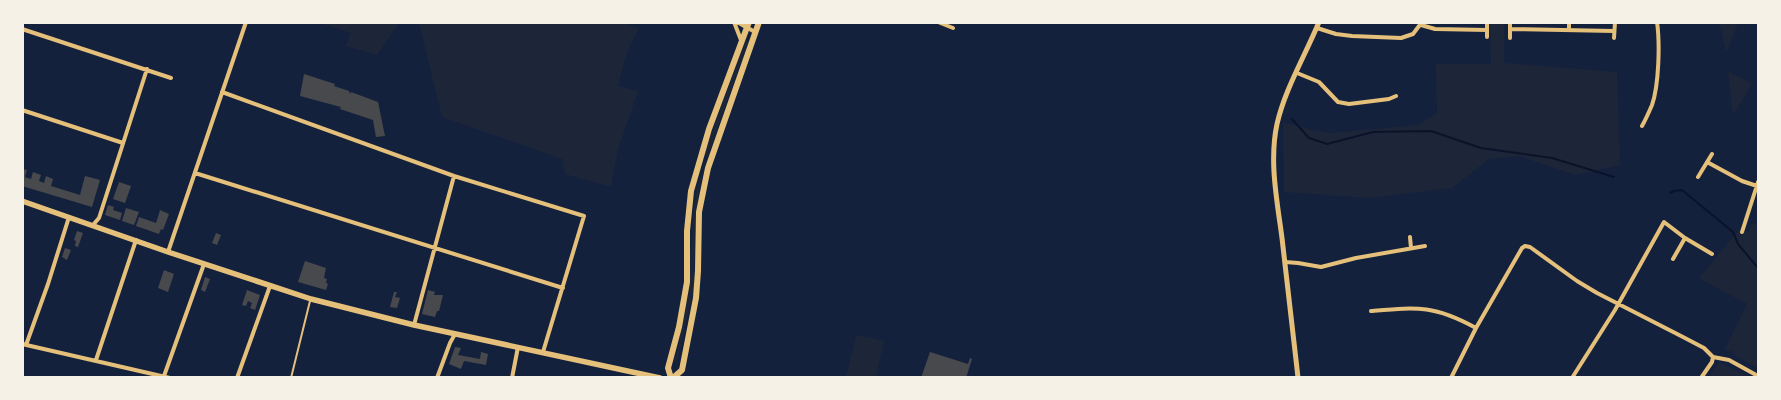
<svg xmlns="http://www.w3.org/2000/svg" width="1781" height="400" viewBox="0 0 1781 400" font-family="Inter,sans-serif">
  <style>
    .green { fill: #1d2539 }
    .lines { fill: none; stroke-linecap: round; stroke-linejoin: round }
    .stream { stroke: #0b132b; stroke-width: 2 }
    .building { fill: #48494c }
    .service { stroke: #e5c07b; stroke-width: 2 }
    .minor { stroke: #e5c07b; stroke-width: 4 }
    .tertiary { stroke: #e5c07b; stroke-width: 5 }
    .secondary { stroke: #e5c07b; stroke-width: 5.5 }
    .primary { stroke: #e5c07b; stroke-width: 6 }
  </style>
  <rect width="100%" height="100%" fill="#14213d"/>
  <path class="green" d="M320,23L399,22V23L377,55L346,46L351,33Z
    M624,23L639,28L627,52L618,86L638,91L618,150L611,187L565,174L562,159L442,117L419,23Z
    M1490,23H1504V63L1617,72L1620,165L1575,175L1519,156L1489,159L1452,188L1369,198L1284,192L1283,122L1312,130L1332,133L1418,125L1437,113L1436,64H1491Z
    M1719,23H1738L1727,51L1726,50Z
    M746,39L748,42L708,155L706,157L704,155L705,151Z
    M1728,71L1752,84L1733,115Z
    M702,173L696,211L694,289L677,362L673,361L677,353L688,296L693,215L697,189Z
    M1752,223L1758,224V368L1734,355L1733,351L1731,350L1730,352L1725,349L1747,304L1699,278L1738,231L1749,232Z
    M856,335L884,341L876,377H846Z
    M1719,362L1749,377H1709Z"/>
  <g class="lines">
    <path class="stream" d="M1292,119L1309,138L1327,144L1373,132L1431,131L1481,148L1552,158L1614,177
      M1670,193L1674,191L1682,190L1733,232L1738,244L1758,268"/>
  </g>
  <path class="building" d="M304,74L335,84L334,86L349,91L350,94L351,92L378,102L385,136L376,137L373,120L340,109L341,107L337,106L300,96Z
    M22,169L27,170L25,177L31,179L33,172L41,175L39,181L44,183L46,176L53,179L51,186L80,195L85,176L100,180L92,207L22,186Z
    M119,182L131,186L125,203L113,199Z
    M108,205L114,207L113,210L122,213L120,220L105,215Z
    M126,208L139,212L134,225L122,221Z
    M160,210L169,214L163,230L161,229L159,234L136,226L139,217L156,223Z
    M77,231L83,233L78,247L75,246L76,241L74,240Z
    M216,233L221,235L217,245L212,243Z
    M65,248L71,250L67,260L62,257Z
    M305,261L326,268L324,278L327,279L326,283L328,284L326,290L298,282Z
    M164,270L174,274L168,292L158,288Z
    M205,277L210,279L205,292L201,290Z
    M247,290L260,295L255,310L250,308L252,303L248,301L246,306L242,305Z
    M428,290L435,292L434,295H443L439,311H437L435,317L422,314Z
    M394,292H397L395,297L400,298L397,308L390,307Z
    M455,347L461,348L458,355L480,359L481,352L488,354L486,365L464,361L461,369L449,364Z
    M930,352L968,364L970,358L972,359L966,378H921Z"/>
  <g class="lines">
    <path class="service" d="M291,378L310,301"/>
    <path class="minor" d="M734,22L741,40
      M737,22L755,32
      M938,22L953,28
      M1421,25L1435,29L1487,30
      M1317,28L1336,34L1352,36L1401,38L1413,34L1422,22
      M22,29L171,78
      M1510,29L1614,31
      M1569,30V22
      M1487,37V22
      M1510,38V22
      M1614,38L1615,22
      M1297,73L1319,82L1338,102L1349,104L1389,99L1396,96
      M222,92L454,176L584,216L543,352
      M22,110L123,143
      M1642,126C1646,119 1649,112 1652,105C1659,85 1660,43 1657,22
      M1707,162L1742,181L1757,186
      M195,173L563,288
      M1698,177L1712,154
      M93,225L99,218L147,69
      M1742,232L1758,182
      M1410,237L1411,248
      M168,252L246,22
      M1673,259L1685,238
      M1285,262L1298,263L1321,267L1356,258L1425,246
      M1371,311C1418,307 1434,305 1476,328
      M414,325L454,176
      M22,344L170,378
      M26,345L48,284L69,217
      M96,360L136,240
      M164,376L204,264
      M237,378L270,286
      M437,378L450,343L455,334
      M512,378L518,347
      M1451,378L1476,328L1522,248L1525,246L1530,247L1577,281L1597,293L1683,337L1704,348L1713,357L1729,360L1758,376
      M1572,378L1615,310L1664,222L1685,238L1712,254
      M1701,378L1712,362L1713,357"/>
    <path class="tertiary" d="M1298,378C1293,331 1287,284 1282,238C1277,200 1269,161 1277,124C1285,89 1305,56 1319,22"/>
    <path class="secondary" d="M22,201L168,252L311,299L414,325L660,378"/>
    <path class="primary" d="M671,378L668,368L679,327L687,282V231L691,191L709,129L749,22
      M673,378L682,370L696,298L698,271L699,212L708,168L759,22"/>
  </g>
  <rect width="1781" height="400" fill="none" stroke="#f6f1e7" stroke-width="48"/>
</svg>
